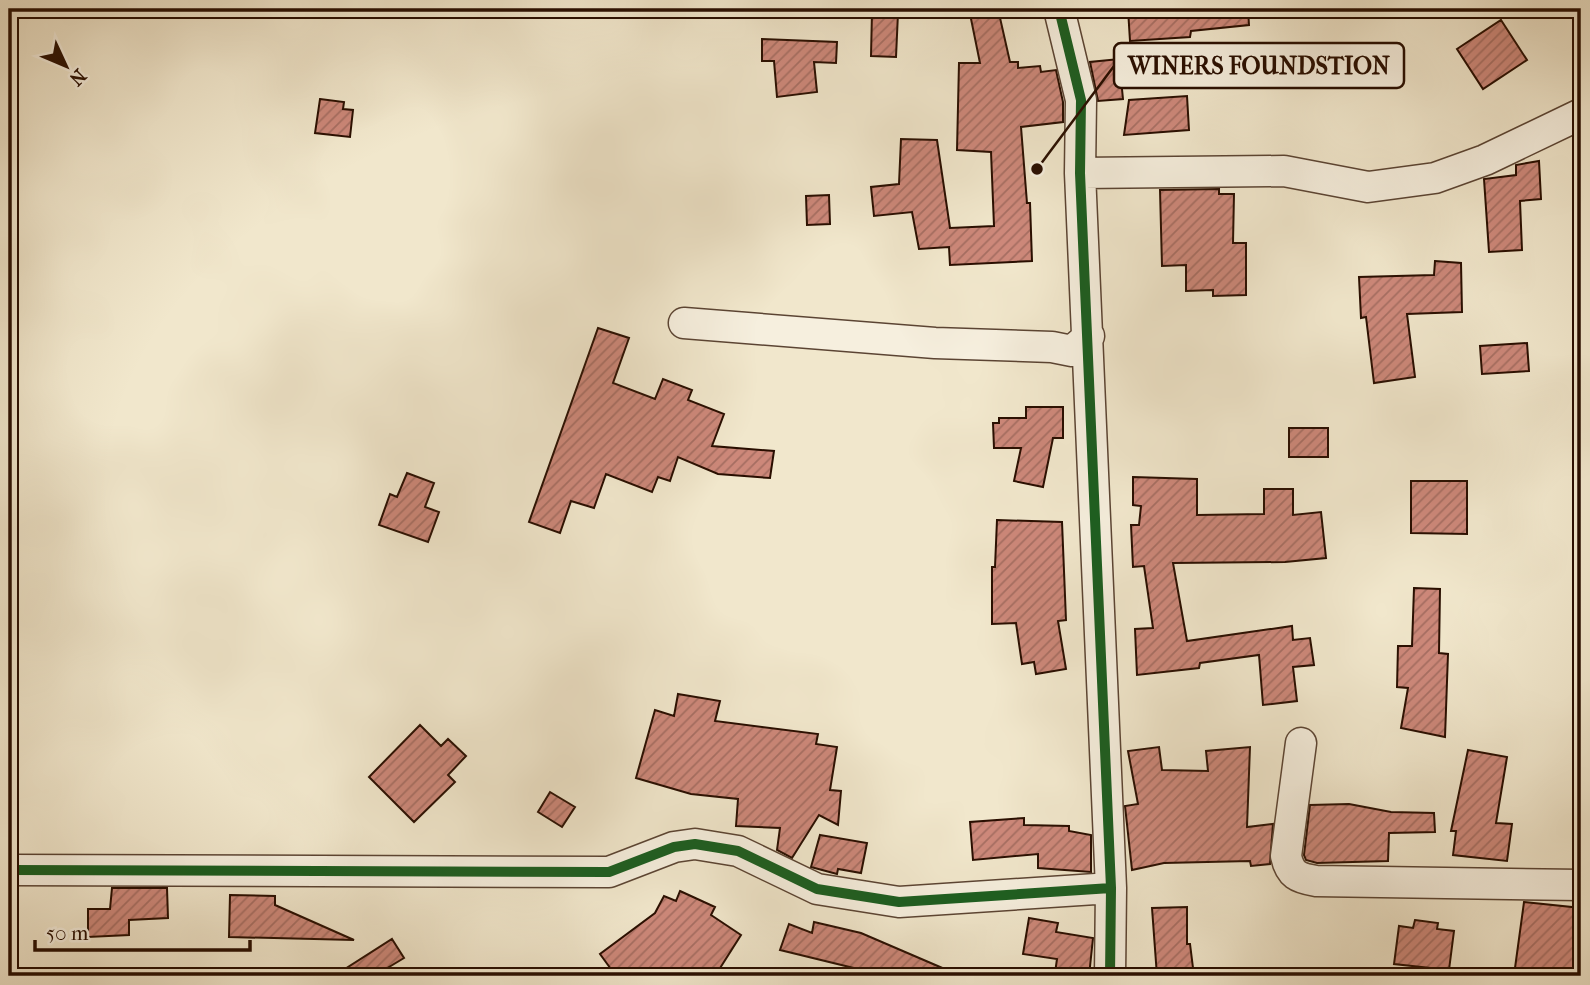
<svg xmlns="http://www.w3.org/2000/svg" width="1590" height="985" viewBox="0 0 1590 985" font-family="'IM FELL French Canon',serif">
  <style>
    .building { fill: url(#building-hatch); stroke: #290e00; stroke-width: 2 }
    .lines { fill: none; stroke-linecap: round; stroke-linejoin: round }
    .minor-casing { stroke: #5b4433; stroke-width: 33 }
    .minor { stroke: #f6efde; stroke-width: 30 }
    .cycleway-casing { stroke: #f6efde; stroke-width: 15 }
    .cycleway { stroke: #1b5e20; stroke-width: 10 }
    .leader { fill: none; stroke: #290e00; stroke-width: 2.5 }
    .callout-dot { fill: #290e00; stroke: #f6efde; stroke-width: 2.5 }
    .callout { fill: #f6efde; stroke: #290e00; stroke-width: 2.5 }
    .callout-label { font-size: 24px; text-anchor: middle; font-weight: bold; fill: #290e00 }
  </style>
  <defs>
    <pattern id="building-hatch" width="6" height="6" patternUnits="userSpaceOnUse" patternTransform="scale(1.75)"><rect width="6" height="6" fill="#cd887a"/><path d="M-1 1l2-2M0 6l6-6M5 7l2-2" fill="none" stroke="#a66e62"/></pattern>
  </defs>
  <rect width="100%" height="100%" fill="#f1e7cc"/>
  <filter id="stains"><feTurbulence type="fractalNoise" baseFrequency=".00286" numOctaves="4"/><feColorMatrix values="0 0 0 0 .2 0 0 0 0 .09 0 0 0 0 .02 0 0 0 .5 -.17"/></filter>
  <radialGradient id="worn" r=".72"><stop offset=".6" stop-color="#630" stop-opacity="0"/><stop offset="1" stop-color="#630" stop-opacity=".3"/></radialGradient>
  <path class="building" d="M969,9H998L1010,62H1018V68L1040,66L1041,72L1056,70L1063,102V122L1021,127L1027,203H1030L1032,261L950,265L949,247L919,249L912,212L874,216L871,187L899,184L901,139L937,140L950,228L994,226L991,152L957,150L959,63H980Z
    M1128,9H1248L1249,25L1191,31L1190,37L1130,41Z
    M872,12L898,13L896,57L871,56Z
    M1501,20L1527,60L1483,89L1457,49Z
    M762,39L837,42L836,63L814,62L817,92L777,97L774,61H762Z
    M1119,59L1123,99L1098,101L1090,62Z
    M1187,96L1189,130L1124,135L1129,100Z
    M320,99L344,102L343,109L353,110L350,137L315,133Z
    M1539,161L1541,199L1520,201L1522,250L1489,252L1484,179L1516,175V165Z
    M1219,189V194H1234L1233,243H1246V295L1213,296V290L1186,291V265L1162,266L1160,190Z
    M829,195L830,224L807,225L806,196Z
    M1435,261L1461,263L1462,312L1407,314L1415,377L1374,383L1366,317L1361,318L1359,277L1434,275Z
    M598,328L629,338L613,383L655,399L663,379L692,390L688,400L724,414L712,446L774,451L770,478L718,474L678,457L670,481L658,477L652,492L606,474L594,508L571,501L560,533L529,522Z
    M1527,343L1529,371L1482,374L1480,346Z
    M1026,407H1063V438H1053L1043,487L1014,481L1021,448H994L993,423H999V418H1026Z
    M1289,428H1328V457H1289Z
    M407,473L434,483L425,507L439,512L428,542L379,525L390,494L397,497Z
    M1133,477L1197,479V515L1264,514V489H1293V515L1321,512L1326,558L1285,562L1173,563L1187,641L1292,626L1293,640L1310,638L1314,665L1293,667L1297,701L1263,705L1259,655L1200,663L1199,668L1137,675L1135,629L1153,628L1144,566L1133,567L1131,525H1139L1141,506L1133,505Z
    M1411,481H1467V534L1411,533Z
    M997,520L1062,522L1066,620L1058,621L1066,669L1036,674L1034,662L1022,664L1016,623L992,624V567H995Z
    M1414,588L1440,589L1439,653L1448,654L1445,737L1401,728L1408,688L1397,687L1398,646H1412Z
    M678,694L720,701L715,721L818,734L816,744L837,747L830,790L841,791L838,825L819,815L792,858L777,850L780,828L736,826L738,799L691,794L636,778L655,710L674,716Z
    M420,725L441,746L448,739L466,756L448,775L455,782L414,822L369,777Z
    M1159,747L1162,770L1208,771L1206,751L1250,747L1247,827L1273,824L1270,864L1251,866L1250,861L1164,863L1132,870L1125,806L1138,804L1128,751Z
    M1468,750L1507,757L1496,823L1512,824L1507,861L1453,855L1456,831H1451Z
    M550,792L575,807L562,827L538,812Z
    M1349,804L1391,812L1434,813L1435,832L1389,833L1388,861L1317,863L1306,860L1304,855L1310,805Z
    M1024,818V825L1069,826V831L1091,835V872L1038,868V854L973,860L970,822Z
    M820,835L867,843L861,873L838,869L837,874L811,867Z
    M112,888H167L168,918L129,920V935L88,937V909H110Z
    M680,891L715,907L711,915L741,935L715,976H616L600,954L655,913L664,896L676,901Z
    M230,895L275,896V905L354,940L229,937Z
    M1524,902L1581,908V976H1518L1519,968H1515Z
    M1187,907V944H1190L1194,976H1157L1152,908Z
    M1029,918L1058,923L1056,932L1093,938L1089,976L1055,973L1057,959L1023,954Z
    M1415,920L1438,923L1437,929L1454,931L1449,970L1394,964L1399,926L1413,928Z
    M814,922L861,933L961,976H868L870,972L780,950L789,924L812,933Z
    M392,939L404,958L374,976H334Z"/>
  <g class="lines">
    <g class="minor-casing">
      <path id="minor" d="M1059,9L1081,100L1080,173L1111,888L1110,976
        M1080,173L1284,171L1368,187L1435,178L1485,160L1581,114
        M684,323L935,343L1052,347L1072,351L1089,336
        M1301,743L1286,856C1290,875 1298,878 1316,881L1581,885
        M9,870L609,872L674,847L695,844L738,851L817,889L899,902L1111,888"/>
    </g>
    <use href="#minor" class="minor"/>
    <g class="cycleway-casing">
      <path id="cycleway" d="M1059,9L1081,100L1080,173L1111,888L1110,976
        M9,870L609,872L674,847L695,844L738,851L817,889L899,902L1111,888"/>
    </g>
    <use href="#cycleway" class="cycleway"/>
  </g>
  <path class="leader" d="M1037 169L1114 66"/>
  <circle class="callout-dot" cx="1037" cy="169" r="7"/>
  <rect class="callout" x="1114" y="43" width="290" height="45" rx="7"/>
  <g class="callout-label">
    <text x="1259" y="74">WINERS FOUNDSTION</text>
  </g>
  <rect width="1590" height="985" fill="none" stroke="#f1e7cc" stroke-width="35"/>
  <rect x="10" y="10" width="1569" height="964" fill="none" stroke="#290e00" stroke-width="3.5"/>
  <rect x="18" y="18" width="1555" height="950" fill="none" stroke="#290e00" stroke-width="2"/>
  <g transform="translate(66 66) rotate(134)" stroke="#f6efde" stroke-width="5" paint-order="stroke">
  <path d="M0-5L12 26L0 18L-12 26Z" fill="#290e00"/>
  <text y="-10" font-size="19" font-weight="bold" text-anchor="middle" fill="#290e00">N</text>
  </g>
  <path d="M35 940v10h215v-10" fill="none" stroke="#290e00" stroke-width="3.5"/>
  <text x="46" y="940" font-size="21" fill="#290e00" stroke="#f6efde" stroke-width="5" paint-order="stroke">50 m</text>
  <rect width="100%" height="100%" filter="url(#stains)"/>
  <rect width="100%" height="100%" fill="url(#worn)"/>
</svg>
